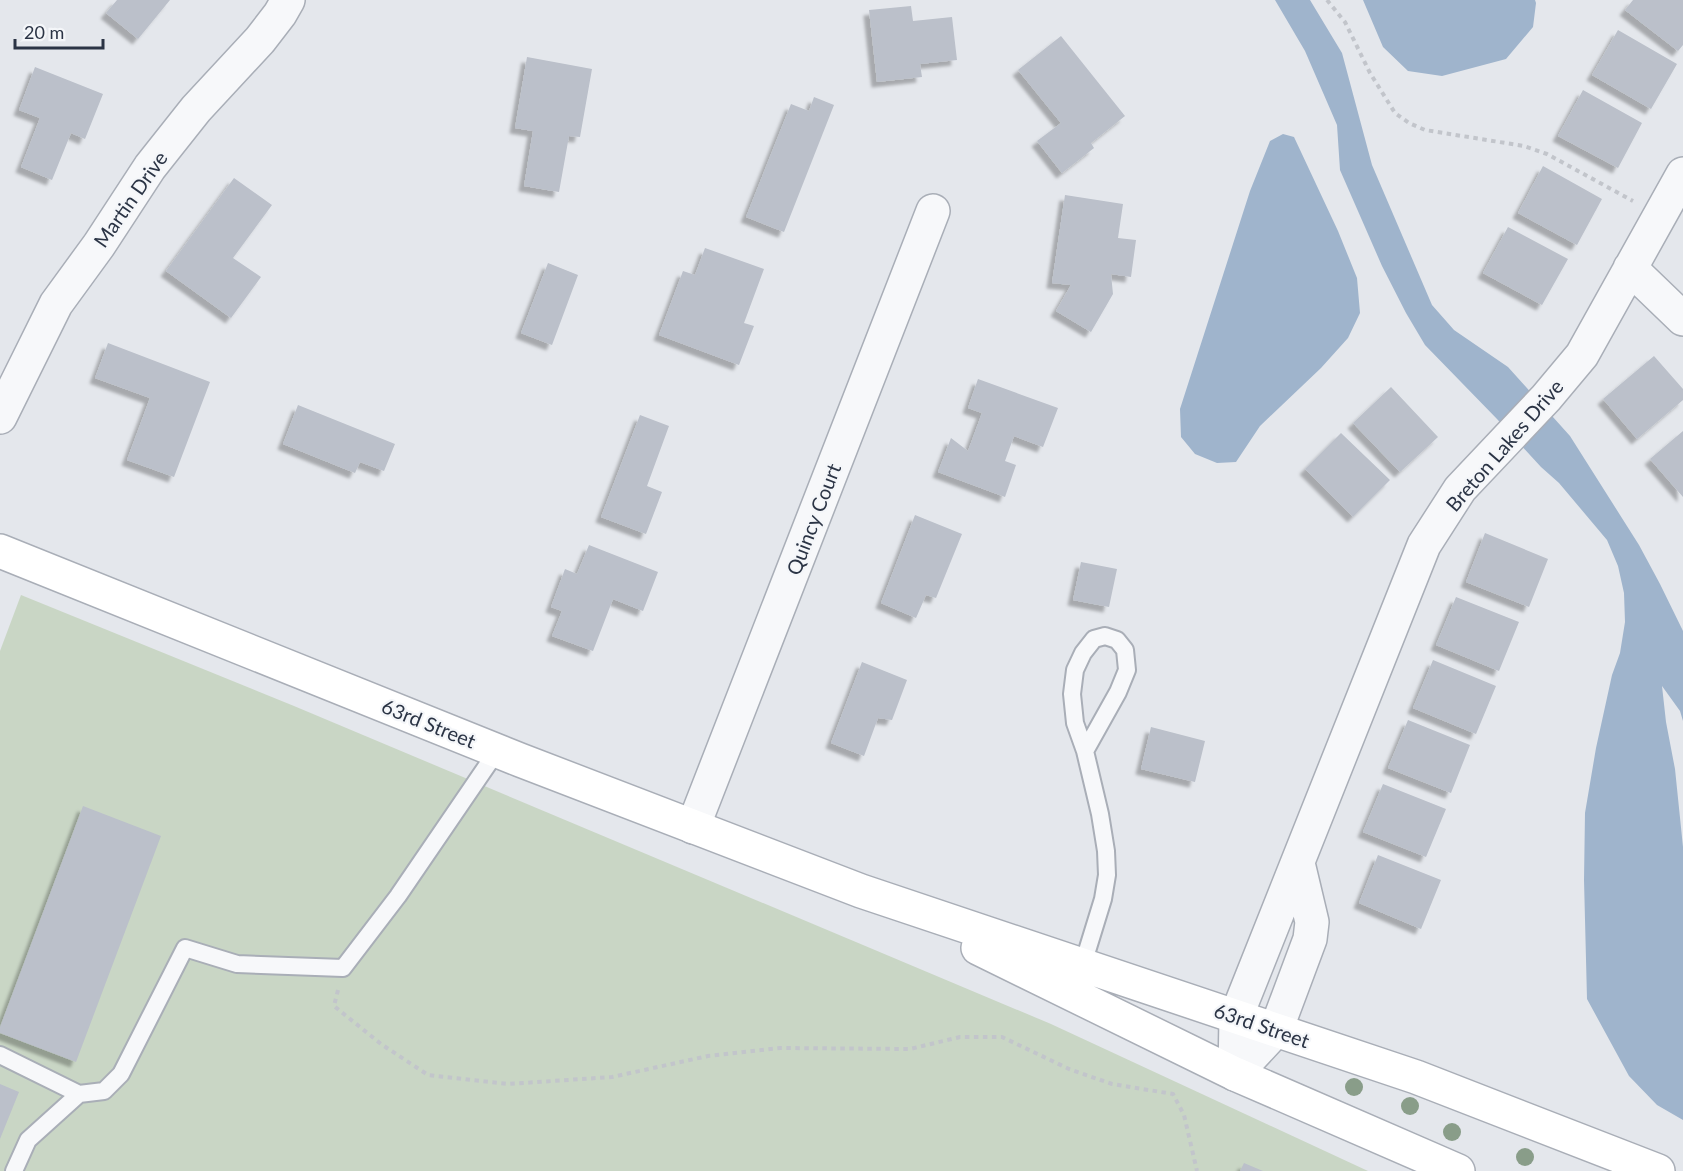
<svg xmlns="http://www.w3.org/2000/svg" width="1683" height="1171" viewBox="0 0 1683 1171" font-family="Lato,sans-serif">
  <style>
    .green { fill: #c9d6c5 }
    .water { fill: #9fb4cc }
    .building { fill: #bbc0ca; filter: url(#shadow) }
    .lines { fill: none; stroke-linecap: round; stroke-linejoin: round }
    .lane-casing { stroke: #a9aeb7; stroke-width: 20 }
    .street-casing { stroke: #a9aeb7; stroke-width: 36 }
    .secondary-casing { stroke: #a9aeb7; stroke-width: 36 }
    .path { stroke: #c2c5cb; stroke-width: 4; stroke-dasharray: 4.5 4.5; stroke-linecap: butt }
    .lane { stroke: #f7f8fa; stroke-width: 16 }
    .street { stroke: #f7f8fa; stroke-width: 33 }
    .secondary { stroke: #fff; stroke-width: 33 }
    .tree { fill: #899d89 }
    .labels { text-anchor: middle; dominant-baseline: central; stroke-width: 4.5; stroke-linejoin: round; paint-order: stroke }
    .street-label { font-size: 20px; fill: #2b3445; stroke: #f4f6f9 }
  </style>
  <defs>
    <filter id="shadow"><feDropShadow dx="-5.5" dy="5.5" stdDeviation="1.5" flood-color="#0004"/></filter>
  </defs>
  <rect width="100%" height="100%" fill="#e4e7ec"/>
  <path class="green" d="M21,595L294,706L1051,1024L1368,1171H0V651Z"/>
  <path class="water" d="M1275,0H1310L1342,53L1372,165L1432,305L1454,330L1508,367L1570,436L1639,545L1660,584L1683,631V721L1680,711L1662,686L1666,722L1675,769L1683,847V1120L1657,1105L1629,1076L1587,999L1584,880L1585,813L1596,748L1612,675L1620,653L1625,622L1624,593L1618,566L1607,540L1559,483L1541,467L1497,419L1425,345L1406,313L1382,266L1340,170L1337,125L1305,51Z
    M1363,0H1535L1536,3L1533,27L1506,59L1442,76L1408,71L1383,47Z
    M1283,134L1294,137L1338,231L1357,278L1360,313L1348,338L1321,368L1260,426L1236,462L1217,463L1195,454L1181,437L1180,409L1250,191L1270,141Z"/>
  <path class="building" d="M117,0H170L138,39L106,13Z
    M1633,0H1683V45L1678,51L1625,10Z
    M911,6L913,21L952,17L957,60L920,64L922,77L877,82L869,10Z
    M1618,30L1677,64L1651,109L1592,75Z
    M1061,36L1125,116L1091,143L1094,148L1062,173L1037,141L1061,123L1018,70Z
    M527,57L592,69L580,137L569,136L559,192L524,186L533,131L515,128Z
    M35,67L103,94L85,139L71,133L52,180L21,167L40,118L19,110Z
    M1583,90L1642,123L1618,168L1558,136Z
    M814,97L834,105L784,232L746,217L791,104L809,111Z
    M1543,166L1602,199L1577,245L1518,213Z
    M234,178L272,205L233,258L261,277L231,318L166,271Z
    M1065,195L1123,204L1118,238L1136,240L1131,277L1111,274L1113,294L1091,332L1056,311L1071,285L1052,283Z
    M1508,227L1568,259L1542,305L1483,273Z
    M705,248L764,269L744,323L754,326L739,365L659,335L683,271L695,275Z
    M548,263L578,275L552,345L521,333Z
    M108,343L210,382L174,477L127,460L150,398L95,378Z
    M1654,356L1683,389V400L1637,439L1603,399Z
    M978,379L1058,408L1043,447L1014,436L1005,461L1016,465L1005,497L938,472L951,438L968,451L982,413L968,408Z
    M1391,387L1438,437L1400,472L1353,423Z
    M298,405L395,444L384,471L360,462L355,473L283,444Z
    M640,415L669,426L647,486L662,492L646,534L601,517Z
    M1683,431V497L1650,459Z
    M1341,433L1390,480L1353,517L1305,469Z
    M915,515L962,534L936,598L926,595L916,618L881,603Z
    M1485,533L1548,559L1529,607L1466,582Z
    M589,545L658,572L643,611L613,599L593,651L552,636L562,611L551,607L565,569L577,574Z
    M1081,562L1117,569L1109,607L1073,600Z
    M1456,597L1519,622L1499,671L1436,645Z
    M1433,660L1496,686L1476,734L1413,708Z
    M862,662L907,680L892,720L878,718L864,756L831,743Z
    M1408,720L1470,745L1451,793L1388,768Z
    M1151,727L1205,741L1195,782L1141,769Z
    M1383,784L1446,809L1426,857L1363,832Z
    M83,806L161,836L76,1062L0,1033V1027Z
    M1378,855L1441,880L1421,929L1359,903Z
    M0,1084L19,1092L0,1139Z
    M1244,1163L1263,1171H1240Z"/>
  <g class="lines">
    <g class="lane-casing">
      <path id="lane" d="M1083,964L1103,899L1107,875L1106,851L1100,814L1085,751L1075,723L1072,694L1075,670L1083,653L1094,639L1105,636L1117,640L1125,650L1127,670L1118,692L1085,751
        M0,1055L79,1094L104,1091L121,1074L185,948L237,964L343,968L398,896L497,751
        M14,1171L28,1140L79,1094"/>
    </g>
    <g class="street-casing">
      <path id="street" d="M1630,268L1683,319
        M0,417L56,304L99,245L150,167L196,109L260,40L280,14L288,0
        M693,827L933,211
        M1235,1074L1236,1017L1424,545L1460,489L1546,398L1582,355L1683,174
        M1235,1074L1276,1030L1310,939L1312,922L1298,863"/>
    </g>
    <g class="secondary-casing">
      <path id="secondary" d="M0,551L520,760L861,891L1416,1077L1658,1171
        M978,948L1235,1074L1458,1171"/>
    </g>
    <path class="path" d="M1327,0L1345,22L1370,73L1395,113L1409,123L1425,130L1524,146L1547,154L1633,201
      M338,990L334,1006L381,1044L428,1075L508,1084L612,1077L708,1056L780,1048L910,1049L960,1037H1002L1069,1069L1112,1084L1173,1094L1184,1115L1197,1171"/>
    <use href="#lane" class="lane"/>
    <use href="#street" class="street"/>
    <use href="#secondary" class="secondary"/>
  </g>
  <g class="tree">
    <circle cx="1354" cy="1087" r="9"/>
    <circle cx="1410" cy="1106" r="9"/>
    <circle cx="1452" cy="1132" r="9"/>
    <circle cx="1525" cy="1157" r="9"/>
  </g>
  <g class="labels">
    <g class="street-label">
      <text transform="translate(130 199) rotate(-55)">Martin Drive</text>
      <text transform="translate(1504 445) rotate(-49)">Breton Lakes Drive</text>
      <text transform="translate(813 519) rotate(-69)">Quincy Court</text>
      <text transform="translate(429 723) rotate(22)">63rd Street</text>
      <text transform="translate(1262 1025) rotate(19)">63rd Street</text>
    </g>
  </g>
  <path d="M15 39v9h88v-9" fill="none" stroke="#2b3445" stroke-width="3"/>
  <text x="24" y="39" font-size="18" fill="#2b3445" stroke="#f4f6f9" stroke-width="4.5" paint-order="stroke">20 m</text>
</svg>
